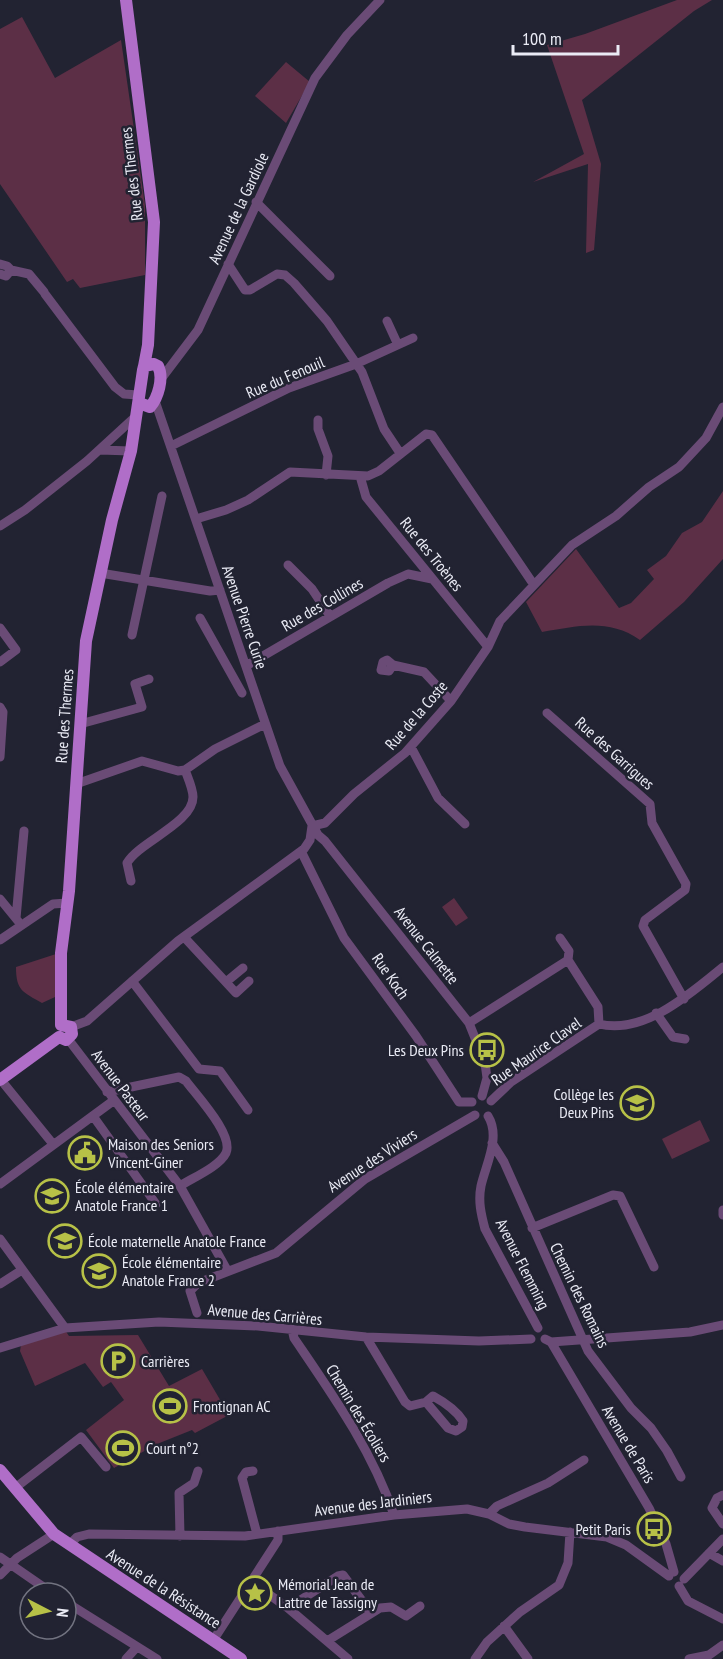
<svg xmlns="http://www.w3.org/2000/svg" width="723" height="1659" viewBox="0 0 723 1659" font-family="'PT Sans Narrow',sans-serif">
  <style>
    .green { fill: #5c2f46 }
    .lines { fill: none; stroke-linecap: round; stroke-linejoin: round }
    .minor { stroke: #6a4b76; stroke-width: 9 }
    .major { stroke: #b06ec8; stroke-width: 12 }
    .labels { text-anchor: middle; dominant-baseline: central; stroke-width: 5; stroke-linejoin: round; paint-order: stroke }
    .street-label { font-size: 16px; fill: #eaebf5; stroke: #222332 }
    .poi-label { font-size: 16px; fill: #eaebf5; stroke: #222332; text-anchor: start }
  </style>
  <rect width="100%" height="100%" fill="#222332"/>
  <path class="green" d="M677,0H712L694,11L582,100L601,164L594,250L586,253L588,164L533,182L584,154L547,45L585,34Z
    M22,17L55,78L121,40L145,205V275L80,288L73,279L67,282L0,184V29Z
    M286,62L310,82L286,123L255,96Z
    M723,491V559L684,602L640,640C609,618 577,626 542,632L526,602L576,549L619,608L631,603L654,579L647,570L666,556L682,533L702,522Z
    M454,898L468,918L456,926L442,907Z
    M56,954L55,997L42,1003C23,992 16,991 16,967Z
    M700,1120L710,1141L672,1159L662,1139Z
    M65,1330L69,1336L138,1335L169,1386L202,1369L229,1415L195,1433L192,1430L157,1444L114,1468L86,1430L124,1400L111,1382L103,1387L85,1363L35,1386L20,1351L21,1345Z"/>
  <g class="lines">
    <path class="minor" d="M256,202L330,276
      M0,264L7,266L11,270L29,274L44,292
      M228,264L245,290H250L277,274L285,275L294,283L327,321L362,372L384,429L400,453
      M0,274L6,276L11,270
      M45,294L115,387L124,394L138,395
      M387,321L398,345
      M161,379L198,330L315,78L347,35L380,0
      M155,401L280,766L318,835L325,841L469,1023L485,1063L487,1078L482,1096
      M318,420V429L328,456L326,475
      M171,446L289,388L356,364L413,338
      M100,450L131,451
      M360,476L366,497L488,647
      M196,519L226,510L248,500L290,472L368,476L379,471L426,434L432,435L534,585
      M0,526L25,510L87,461L135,417
      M288,565L312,589L330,616
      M100,573L210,591L220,590
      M200,618L242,693
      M0,628L16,650L0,662
      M132,635L162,496
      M393,665L389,671L381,670L383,662L387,660L393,665L424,672L451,701
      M246,666L388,583L408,574L432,579
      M0,707L3,712L0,757
      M547,713L650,804L652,823L686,884L685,890L645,920L643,926L684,999
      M80,724L142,707L135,684L149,679
      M411,747L438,798L465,824
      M76,784L142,761L178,771L185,770L215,749L265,724
      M312,826L325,823L354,794L405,753L451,701L488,647L500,621L572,545L616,516L649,487L679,467L706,438L723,407
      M301,851L344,938L416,1036L459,1102H472
      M131,881L127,863C139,842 193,823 193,797C193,789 188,778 185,770
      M0,899L18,921
      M16,918L24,831
      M184,937L236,993L249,981
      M560,938L569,951L568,960L598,1007L599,1024
      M0,940L53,904L67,903
      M132,981L199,1069L220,1071L248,1110
      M226,982L243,968
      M656,1013L673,1037L685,1039
      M469,1023L568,960
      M71,1027L87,1021L178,941L304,849L310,840L312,826
      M68,1039L180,1186L227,1270
      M1,1080L53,1144
      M107,1092L179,1077L186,1081C197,1096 234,1135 226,1153C219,1167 192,1178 180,1186
      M491,1101L511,1082L599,1024C644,1035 690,994 723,967
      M93,1116L156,1204
      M488,1116C501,1137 486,1164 481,1186C478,1201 481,1214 485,1229L538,1328
      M492,1143L504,1162L588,1351L631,1408L651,1428L667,1451L681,1477
      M0,1184L113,1101
      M723,1210V1215
      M532,1228L613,1195L620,1196L654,1267
      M0,1239L65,1328
      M0,1284L22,1270
      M197,1313L190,1291L198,1283L276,1253L365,1179L475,1115
      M292,1329L294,1338C332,1394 372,1450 394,1515
      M366,1337L405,1402L410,1406L426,1402L448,1428L456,1431L462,1427L463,1421C456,1410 444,1402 433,1396L426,1402
      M545,1339L551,1342L649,1508L666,1544L674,1572
      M551,1342L690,1332L723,1325
      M0,1348L65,1328L159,1322L258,1326L366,1337L479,1341L531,1339
      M253,1471L246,1472L242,1478L257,1534
      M15,1488L81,1437L106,1467
      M723,1495L717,1498L712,1508L723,1524
      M489,1514L497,1506L548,1483L584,1460
      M180,1536L179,1493L194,1483L198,1471
      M69,1545L77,1537L89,1534L245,1536L394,1515L467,1509L489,1514L509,1524L525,1527L607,1537L626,1545L669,1576
      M709,1553L723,1561
      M0,1557L52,1593
      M0,1575L17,1558L54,1534
      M684,1579L723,1539
      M253,1583L288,1608L348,1659
      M679,1586L688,1601L723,1619
      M66,1602L157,1659
      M288,1608L338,1576L343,1575L371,1613
      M504,1626L528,1659
      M214,1639L278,1540V1531
      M327,1641L380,1608L391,1607L406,1616L420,1606
      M126,1659L136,1648
      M475,1659L487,1642L520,1612L559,1585L568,1563L570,1532
      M689,1659L709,1655L723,1645"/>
    <path class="major" d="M126,0L154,222L148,345L144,366
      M61,1025V953L69,891L86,641L112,520L131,451L143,370L144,366L154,364L158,366C164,378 158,398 150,407L139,403
      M59,1037L66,1040L72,1034L71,1027L61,1025
      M0,1080L59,1037
      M0,1470L54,1534L241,1659"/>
  </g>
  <defs>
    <g id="bus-ring" transform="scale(1.725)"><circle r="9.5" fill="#222332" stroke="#b7c147" stroke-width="1.5"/><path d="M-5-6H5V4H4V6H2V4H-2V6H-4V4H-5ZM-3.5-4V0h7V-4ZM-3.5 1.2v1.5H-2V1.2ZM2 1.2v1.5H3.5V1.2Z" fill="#b7c147"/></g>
    <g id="school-ring" transform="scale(1.725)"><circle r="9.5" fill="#222332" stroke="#b7c147" stroke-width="1.5"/><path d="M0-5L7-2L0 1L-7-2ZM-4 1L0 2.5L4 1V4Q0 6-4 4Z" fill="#b7c147"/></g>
    <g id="civic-ring" transform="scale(1.725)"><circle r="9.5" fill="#222332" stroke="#b7c147" stroke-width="1.5"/><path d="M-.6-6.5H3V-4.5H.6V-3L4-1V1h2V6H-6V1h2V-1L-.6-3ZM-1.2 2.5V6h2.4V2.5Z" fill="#b7c147"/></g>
    <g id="parking-ring" transform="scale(1.725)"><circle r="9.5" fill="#222332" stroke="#b7c147" stroke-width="1.5"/><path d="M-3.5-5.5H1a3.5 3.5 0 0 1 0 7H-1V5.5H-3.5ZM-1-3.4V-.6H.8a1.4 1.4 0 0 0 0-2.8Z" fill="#b7c147"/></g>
    <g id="stadium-ring" transform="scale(1.725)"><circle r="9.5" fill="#222332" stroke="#b7c147" stroke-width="1.5"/><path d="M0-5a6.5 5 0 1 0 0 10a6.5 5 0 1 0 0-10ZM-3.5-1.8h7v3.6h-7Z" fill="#b7c147"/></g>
    <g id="sight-ring" transform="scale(1.725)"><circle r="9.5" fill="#222332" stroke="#b7c147" stroke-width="1.5"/><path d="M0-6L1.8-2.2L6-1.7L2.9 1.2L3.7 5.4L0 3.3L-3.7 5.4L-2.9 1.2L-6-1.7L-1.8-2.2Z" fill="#b7c147"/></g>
  </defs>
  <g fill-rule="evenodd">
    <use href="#bus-ring" x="487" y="1050"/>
    <use href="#school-ring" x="637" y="1103"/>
    <use href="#civic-ring" x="85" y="1153"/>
    <use href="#school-ring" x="52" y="1196"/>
    <use href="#school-ring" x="65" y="1241"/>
    <use href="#school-ring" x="99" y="1271"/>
    <use href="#parking-ring" x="118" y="1361"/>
    <use href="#stadium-ring" x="170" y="1406"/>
    <use href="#stadium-ring" x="123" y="1448"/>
    <use href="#bus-ring" x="654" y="1529"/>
    <use href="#sight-ring" x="255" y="1593"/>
  </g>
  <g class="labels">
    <g class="street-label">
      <text transform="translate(131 174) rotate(-97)">Rue des Thermes</text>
      <text transform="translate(238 208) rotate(-65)">Avenue de la Gardiole</text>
      <text transform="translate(285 377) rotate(-23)">Rue du Fenouil</text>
      <text transform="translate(432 554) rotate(51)">Rue des Troènes</text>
      <text transform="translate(322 604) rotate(-30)">Rue des Collines</text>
      <text transform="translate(245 617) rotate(71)">Avenue Pierre Curie</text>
      <text transform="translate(416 715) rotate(-49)">Rue de la Coste</text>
      <text transform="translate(64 716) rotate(-86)">Rue des Thermes</text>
      <text transform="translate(615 753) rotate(42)">Rue des Garrigues</text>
      <text transform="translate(427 945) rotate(52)">Avenue Calmette</text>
      <text transform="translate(391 976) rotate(55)">Rue Koch</text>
      <text transform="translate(536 1051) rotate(-35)">Rue Maurice Clavel</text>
      <text transform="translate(121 1085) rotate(53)">Avenue Pasteur</text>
      <text transform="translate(372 1160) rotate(-33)">Avenue des Viviers</text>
      <text transform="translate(523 1264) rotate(63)">Avenue Flemming</text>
      <text transform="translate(580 1295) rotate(64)">Chemin des Romains</text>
      <text transform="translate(265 1314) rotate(5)">Avenue des Carrières</text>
      <text transform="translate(359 1413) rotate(59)">Chemin des Écoliers</text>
      <text transform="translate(629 1444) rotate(59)">Avenue de Paris</text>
      <text transform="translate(373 1503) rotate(-7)">Avenue des Jardiniers</text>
      <text transform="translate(164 1588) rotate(33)">Avenue de la Résistance</text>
    </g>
    <g class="poi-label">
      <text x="464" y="1050" text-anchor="end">Les Deux Pins</text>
      <text x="614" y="1094" text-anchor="end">Collège les<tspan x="614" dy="18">Deux Pins</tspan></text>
      <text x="108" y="1144">Maison des Seniors<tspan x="108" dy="18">Vincent-Giner</tspan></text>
      <text x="75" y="1187">École élémentaire<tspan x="75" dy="18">Anatole France 1</tspan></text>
      <text x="88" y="1241">École maternelle Anatole France</text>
      <text x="122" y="1262">École élémentaire<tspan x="122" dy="18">Anatole France 2</tspan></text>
      <text x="141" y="1361">Carrières</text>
      <text x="193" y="1406">Frontignan AC</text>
      <text x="146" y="1448">Court n°2</text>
      <text x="631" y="1529" text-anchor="end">Petit Paris</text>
      <text x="278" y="1584">Mémorial Jean de<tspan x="278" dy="18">Lattre de Tassigny</tspan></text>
    </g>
  </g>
  <g transform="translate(48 1611) rotate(97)"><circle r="28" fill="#222332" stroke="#727380" stroke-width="1.5"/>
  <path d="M0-4.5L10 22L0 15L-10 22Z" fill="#b7c147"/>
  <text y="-9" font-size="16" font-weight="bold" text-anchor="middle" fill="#eaebf5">N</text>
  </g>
  <path d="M513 45v9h105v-9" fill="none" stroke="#eaebf5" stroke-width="3"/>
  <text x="522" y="45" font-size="18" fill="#eaebf5" stroke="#222332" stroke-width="4.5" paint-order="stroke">100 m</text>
</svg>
